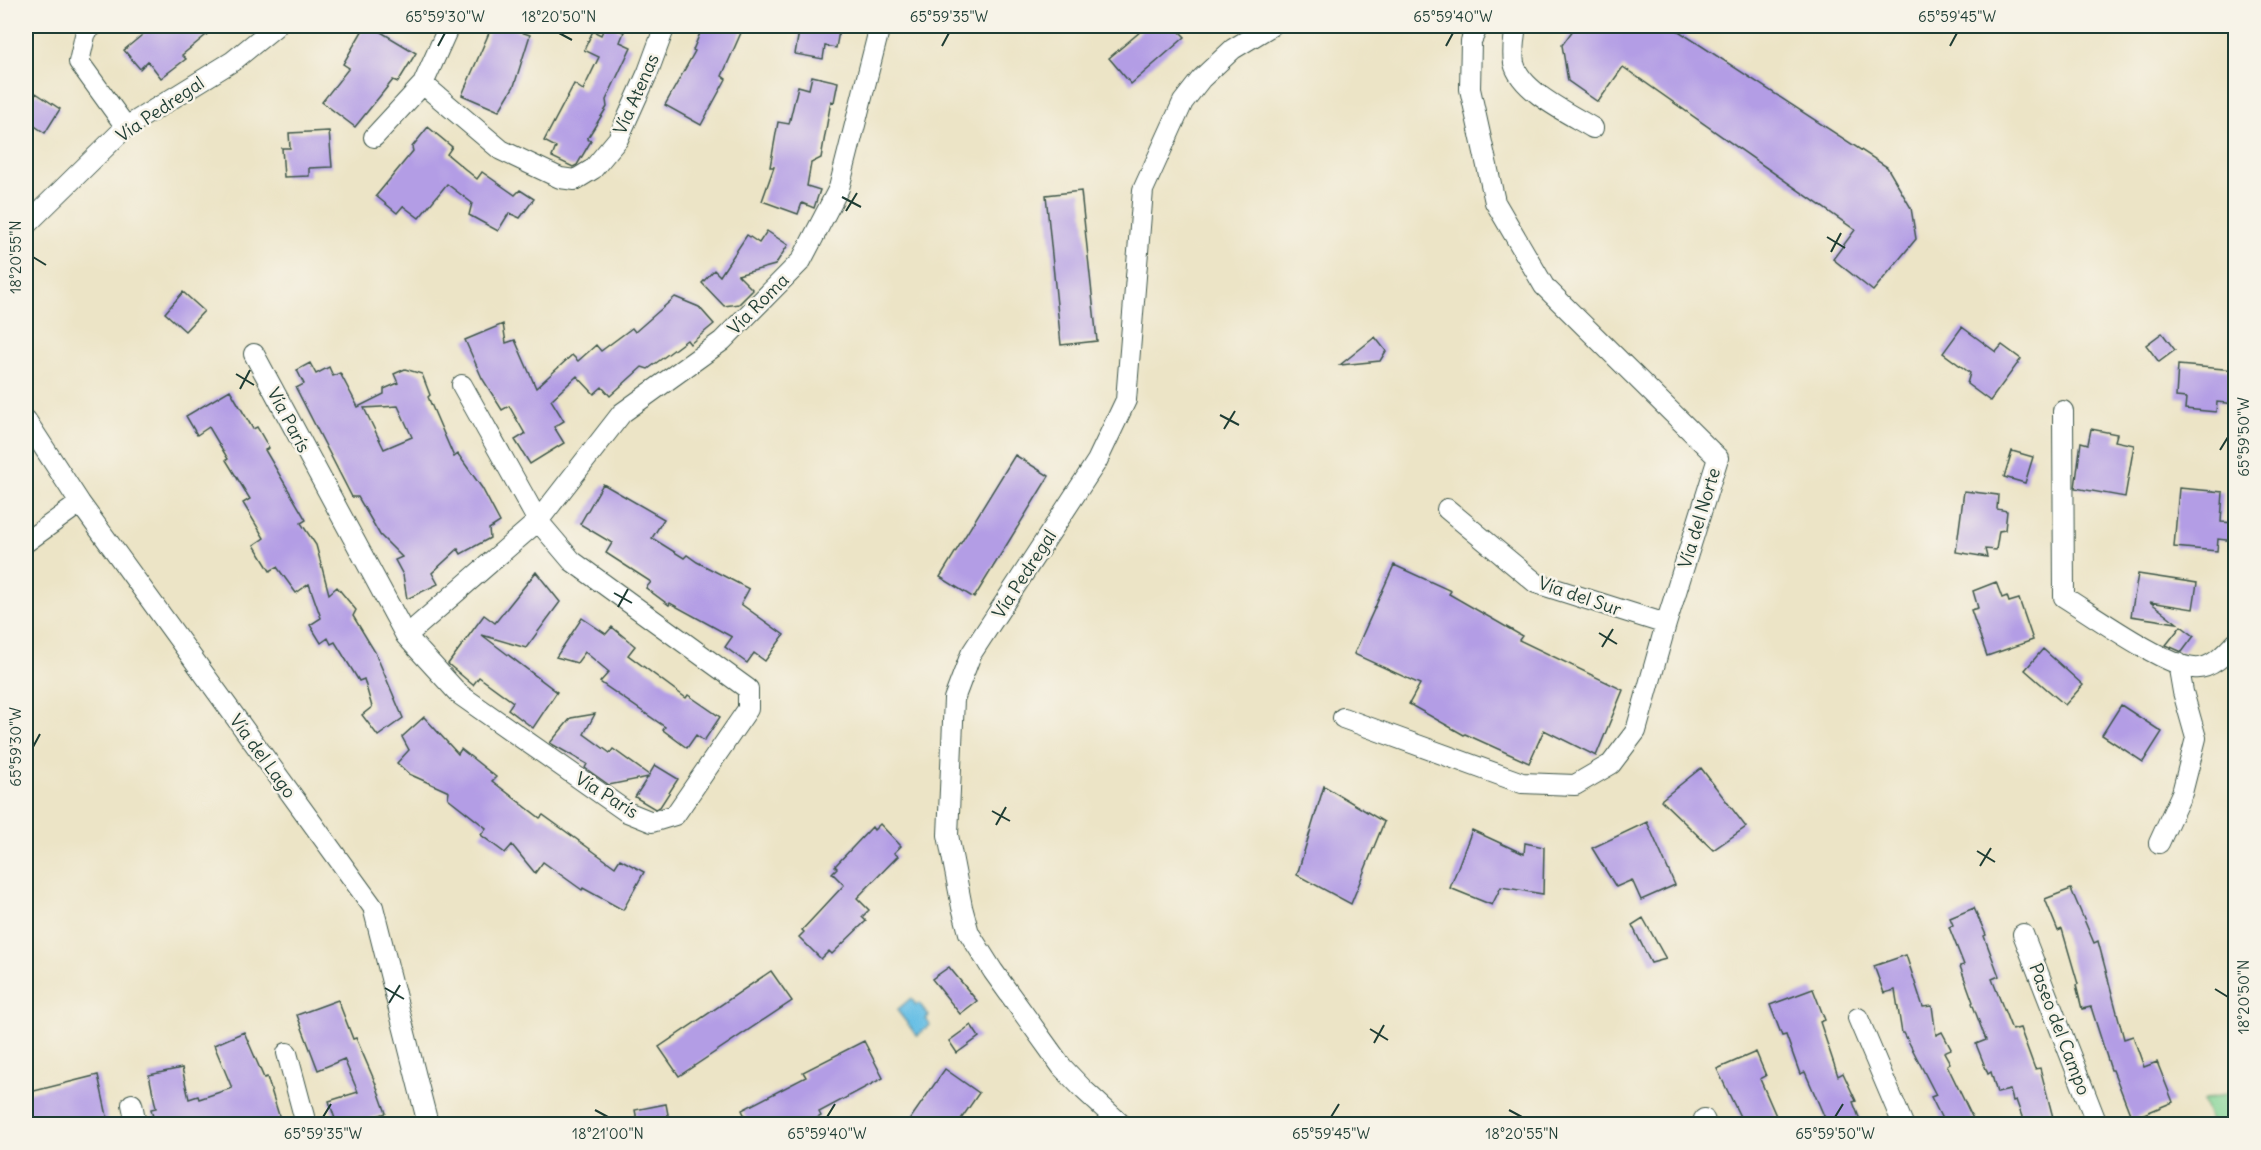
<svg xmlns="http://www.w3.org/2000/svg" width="2261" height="1150" viewBox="0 0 2261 1150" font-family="Delius,sans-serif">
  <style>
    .green { fill: #83d495; stroke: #518864; stroke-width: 1.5 }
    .water { fill: #68bfe5; stroke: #447e8c; stroke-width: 1.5 }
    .building { fill: #b39de5; fill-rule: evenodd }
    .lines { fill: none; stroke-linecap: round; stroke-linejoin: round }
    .street-casing { stroke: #3e564a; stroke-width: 22 }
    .street { stroke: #fff; stroke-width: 20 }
    .ticks { fill: none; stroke: #1f3d34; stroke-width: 2 }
    .labels { text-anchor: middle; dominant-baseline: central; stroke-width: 5; stroke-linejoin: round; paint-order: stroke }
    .street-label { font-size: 18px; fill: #1f3d34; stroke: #f7f3e8 }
    .neatline { fill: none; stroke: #1f3d34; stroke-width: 2 }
    .ticks-label { font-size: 15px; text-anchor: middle; fill: #1f3d34 }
  </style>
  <rect width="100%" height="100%" fill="#f7f3e8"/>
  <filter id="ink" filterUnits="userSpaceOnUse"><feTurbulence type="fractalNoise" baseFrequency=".0167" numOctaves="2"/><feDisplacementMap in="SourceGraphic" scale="12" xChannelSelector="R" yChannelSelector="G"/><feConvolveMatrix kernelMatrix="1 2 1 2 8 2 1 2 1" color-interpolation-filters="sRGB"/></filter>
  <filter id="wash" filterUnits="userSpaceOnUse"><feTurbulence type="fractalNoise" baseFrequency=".008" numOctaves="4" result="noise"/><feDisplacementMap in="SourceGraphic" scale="24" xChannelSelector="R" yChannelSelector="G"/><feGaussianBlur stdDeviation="1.35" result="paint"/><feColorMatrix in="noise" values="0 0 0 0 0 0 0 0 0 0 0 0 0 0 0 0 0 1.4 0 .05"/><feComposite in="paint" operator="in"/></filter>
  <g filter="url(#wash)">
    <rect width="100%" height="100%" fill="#ece4c6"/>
    <path class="green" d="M2235,1090V1124H2211L2203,1101Z"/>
    <path class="water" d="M911,998L916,1005L919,1003L929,1016L926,1019L930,1025L917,1036L897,1010Z"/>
    <g id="blocks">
      <path class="building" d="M153,26H217L182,55L186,59L161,78L148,61L140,69L124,50Z
        M365,26H371L416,53L398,82L393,80L355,127L322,102L349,68L343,64Z
        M492,26H514L512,29L530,35L514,86L499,111L462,95Z
        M605,26H610L624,32L620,42L631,47L606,100L607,107L587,139L591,141L577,165L573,167L552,157L556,147L544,141L574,84L583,90L599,57L584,50L593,31L601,35Z
        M703,26H744L722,76L726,79L701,125L665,105L695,51L693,50Z
        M800,26H840L836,48L825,46L823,59L795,54Z
        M1147,26H1174L1185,37L1131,84L1109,58Z
        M1576,26H1671L1887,167L1911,208L1916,239L1873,291L1833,259L1855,230L1623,67L1598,102L1568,81L1562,45Z
        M812,76L838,82L834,102L831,101L821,158L811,163L807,186L820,190L814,208L802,203L798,214L762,201L774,167H770L778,122L789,124L798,86L809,89Z
        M36,93L60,109L45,133L26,120V110Z
        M428,127L452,147L447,154L477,179L482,172L515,195L520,190L534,199L520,218L509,213L498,231L469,215L472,203L447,184L419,218L403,206L397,213L376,196L413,151L412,147Z
        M329,131L332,167L309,168V176L284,177L282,148H290L289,133Z
        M1081,191L1097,341L1061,345L1046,195Z
        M767,231L788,245L775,265L738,275L753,290L739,304L724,306L702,283L714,270L720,276L747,235L759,243Z
        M183,292L204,311L185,331L165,313Z
        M675,297L699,307L714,324L690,344L687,340L648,369L642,367L610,396L602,387L594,394L577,376L551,400L564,421L554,427L564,443L530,464L515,440L525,434L509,406L502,410L482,378L465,340L503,324L506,343L515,340L536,388L572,355L578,361L596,345L601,351L632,328L635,332Z
        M1962,327L1996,352L2002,345L2021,359L1990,401L1967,384L1970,373L1943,353Z
        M2162,333L2175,350L2159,362L2146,345Z
        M1375,337L1386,351L1380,361L1340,365Z
        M310,363L316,374L329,367L333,376L340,373L358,407L384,394V389L398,383L394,374L405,369L422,374L430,395L428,397L454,457L458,454L482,488L500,522L489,529L490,538L461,554L458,549L432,573L438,584L407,599L403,575L395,560L402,557L380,535L358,497H352L296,388L304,384L297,370ZM398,406L412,437L384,449L364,408Z
        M2178,365L2235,370V404L2217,402L2216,412L2185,409L2186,398L2176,397Z
        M230,390L253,429L257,427L269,448L265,450L306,520L301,523L316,545L329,594L337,587L356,610L353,616L375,652L403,718L378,736L362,715L372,707L364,679L359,681L335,642L331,644L328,638L321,643L310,625L321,618L309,584L296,593L277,567L270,571L254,545L264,538L243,503L250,499L226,460L228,459L209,427L197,435L186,416Z
        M2091,429L2117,434L2115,441L2134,445L2125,497L2075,488L2081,442L2088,444Z
        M2012,451L2033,457L2025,483L2004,477Z
        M1015,455L1049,476L974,598L940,577Z
        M603,484L664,519L652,538L684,558L687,555L697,562L749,589L741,604L784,635L765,661L754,653L747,663L725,647L732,637L670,603L669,605L646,588L651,582L606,553L612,543L580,524Z
        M2179,488L2223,492L2221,522L2235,523V541L2218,539L2217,551L2174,547Z
        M1964,491L1998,495L1997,509L2007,511L2005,530L1999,531L1996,550L1985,549L1987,557L1956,552Z
        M1394,565L1451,591L1449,594L1522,636L1519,640L1623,690L1596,756L1544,730L1529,763L1465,734L1464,735L1409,704L1420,684L1354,654Z
        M536,572L560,602L526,648L482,635L557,692L533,728L508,709L513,702L479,677L473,685L448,664L484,615L495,623Z
        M2138,574L2197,583L2193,609L2150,602L2177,623L2131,616Z
        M1996,582L2002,598L2007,596L2009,602L2019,599L2033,640L1987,656L1971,610L1978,608L1973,591Z
        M582,618L606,634L612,627L635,646L628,655L686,698L688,695L720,717L704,741L696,735L687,748L663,730L665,727L600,682L609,672L585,652L577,663L556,657Z
        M2181,626L2194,636L2182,652L2166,645Z
        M2043,649L2083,685L2065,705L2025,670Z
        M2121,705L2162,732L2143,762L2102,735Z
        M595,714L584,734L610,753L613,749L649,775L655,765L678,779L660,807L655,809L635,797L648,777L609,785L585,768L587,764L550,743L571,718Z
        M424,717L458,754L461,749L496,777L492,781L540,818L543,815L615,867L620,859L644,872L623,910L583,888L582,890L543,862L535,873L512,845L505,853L481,835L486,828L448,798L449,792L409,774L397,763L409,750L402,737Z
        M1701,768L1746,827L1713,850L1661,800Z
        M1324,786L1384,822L1351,904L1297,875Z
        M1647,822L1675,885L1641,900L1632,880L1616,887L1592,848Z
        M880,824L901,846L894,853L898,856L857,898L869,910L862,917L866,921L832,954L829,951L821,959L799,937L804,932L802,930L844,885L832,873L837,868L835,866L872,827L874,830Z
        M1472,830L1524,854L1525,843L1544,847L1543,894L1501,887L1492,905L1450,888Z
        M2071,889L2094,943L2098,941L2124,1039L2133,1036L2144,1067L2157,1062L2173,1102L2132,1119L2113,1070H2111L2091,1007L2082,1009L2076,985L2078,984L2062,929L2058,931L2045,899Z
        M1974,908L1986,935L1984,936L1999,976L1992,979L2012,1030L2020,1028L2035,1069L2040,1068L2055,1125H2025L2016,1100L2013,1101L2010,1090L1997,1093L1991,1072L1988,1074L1976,1044L1986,1040L1972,1003L1973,1002L1960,966L1964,965L1949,927L1953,925L1950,918Z
        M1643,918L1666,959L1651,963L1632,925Z
        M1906,955L1923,1007L1932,1006L1936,1035L1942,1032L1951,1049L1944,1052L1950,1063L1947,1065L1976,1125H1945L1931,1097L1936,1095L1904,1033H1902L1895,990L1884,993L1874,966Z
        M949,967L977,1001L960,1014L932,979Z
        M771,971L792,1001L679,1076L659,1047Z
        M1813,989L1825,1020L1820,1022L1838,1076L1843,1073L1856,1101L1853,1102L1862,1125H1828L1805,1072L1800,1074L1786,1035L1782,1036L1770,1005Z
        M338,1000L353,1039L356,1038L375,1082L386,1113L351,1125H337L329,1101L358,1092L344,1059L318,1070L297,1015Z
        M971,1025L979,1037L957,1053L949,1041Z
        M244,1032L264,1078L267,1077L282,1125H155L151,1109L156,1108L149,1075L182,1068L189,1099L198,1096L199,1099L232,1088L214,1045Z
        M864,1041L883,1078L819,1112L821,1116L805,1125H749L742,1110L806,1077L803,1072Z
        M1756,1052L1766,1076L1760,1079L1780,1125H1744L1717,1069Z
        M945,1069L979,1093L957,1125H906Z
        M98,1075L109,1125H26V1093Z
        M666,1104L670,1125H638L635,1110Z"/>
    </g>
  </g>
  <g filter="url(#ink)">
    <use href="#blocks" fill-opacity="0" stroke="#3e564a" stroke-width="1.5"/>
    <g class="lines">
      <g class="street-casing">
        <path id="street" d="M93,26L86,31L79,62L126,127
          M1516,26C1514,38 1512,51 1514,63C1520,91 1570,114 1593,128
          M423,84L501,150L560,178L575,180L593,169L618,139L648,72L665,26
          M374,137L423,84L449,26
          M26,225L126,127L233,61L276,26
          M254,354L406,636L459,694L627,812L652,822L675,815L748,709V689L572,561L538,521L462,385
          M2063,411L2064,597C2093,615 2165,666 2194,668C2211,670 2226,653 2236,642
          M26,420L80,503L373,907L428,1124
          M1447,509L1536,583L1666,624
          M26,542L80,503
          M406,636L538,521L622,413L722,341L801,261L839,188L880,26
          M1343,718L1522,783L1575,785L1611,764L1636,731L1666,624L1718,458L1544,286L1495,202L1470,89L1471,41L1478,26
          M2159,843L2182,793L2196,738L2183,692L2178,663
          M2023,934L2097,1124
          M1858,1018L1903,1124
          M287,1053L306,1124
          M132,1104L136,1124
          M1704,1119L1706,1124
          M1121,1124L1084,1090L1062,1067L993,971L969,933L962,907L948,835L954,699L971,654L1097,461L1126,400L1143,190L1183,102L1201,79L1233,49L1271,26"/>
      </g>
      <use href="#street" class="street"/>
    </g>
  </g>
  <path class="ticks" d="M559,33L572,40M438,46L445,33M942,46L949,33M1446,46L1453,33M1950,46L1957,33M842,197L861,207M846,211L857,193M1827,237L1845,248M1831,252L1841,233M33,257L46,265M236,374L254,385M240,389L250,370M1220,415L1239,425M1224,429L1235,411M2220,450L2228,437M614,593L632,603M618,607L628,589M1599,633L1617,644M1602,647L1613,629M33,747L40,734M992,811L1010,821M996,825L1006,807M1977,851L1995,862M1980,866L1991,848M385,988L404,999M2215,989L2228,997M389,1003L400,985M1370,1029L1388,1040M1374,1043L1384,1025M595,1110L608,1117M1509,1110L1522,1117M323,1117L331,1104M827,1117L835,1104M1331,1117L1339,1104M1835,1117L1843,1104"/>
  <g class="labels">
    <g class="street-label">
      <text transform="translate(636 94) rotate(-66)">Vía Atenas</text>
      <text transform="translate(160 109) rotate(-34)">Vía Pedregal</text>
      <text transform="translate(758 304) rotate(-45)">Vía Roma</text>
      <text transform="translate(289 420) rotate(62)">Vía París</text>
      <text transform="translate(1699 518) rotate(-73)">Vía del Norte</text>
      <text transform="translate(1024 574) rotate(-57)">Vía Pedregal</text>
      <text transform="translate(1580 596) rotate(19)">Vía del Sur</text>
      <text transform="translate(263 756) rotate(54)">Vía del Lago</text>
      <text transform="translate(607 795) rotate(32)">Vía París</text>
      <text transform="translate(2060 1029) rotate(69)">Paseo del Campo</text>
    </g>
  </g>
  <rect width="2261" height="1150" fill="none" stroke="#f7f3e8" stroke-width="66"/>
  <rect x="33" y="33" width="2195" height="1084" class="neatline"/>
  <g class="ticks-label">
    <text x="445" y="22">65°59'30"W</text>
    <text x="559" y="22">18°20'50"N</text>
    <text x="949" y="22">65°59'35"W</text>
    <text x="1453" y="22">65°59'40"W</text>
    <text x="1957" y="22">65°59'45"W</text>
    <text transform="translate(16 257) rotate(-90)" y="5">18°20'55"N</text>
    <text transform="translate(2244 437) rotate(-90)" y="5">65°59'50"W</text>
    <text transform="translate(16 747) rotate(-90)" y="5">65°59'30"W</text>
    <text transform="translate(2244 997) rotate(-90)" y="5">18°20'50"N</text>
    <text x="323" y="1139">65°59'35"W</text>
    <text x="608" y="1139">18°21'00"N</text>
    <text x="827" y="1139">65°59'40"W</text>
    <text x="1331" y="1139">65°59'45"W</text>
    <text x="1522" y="1139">18°20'55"N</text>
    <text x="1835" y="1139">65°59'50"W</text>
  </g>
</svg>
